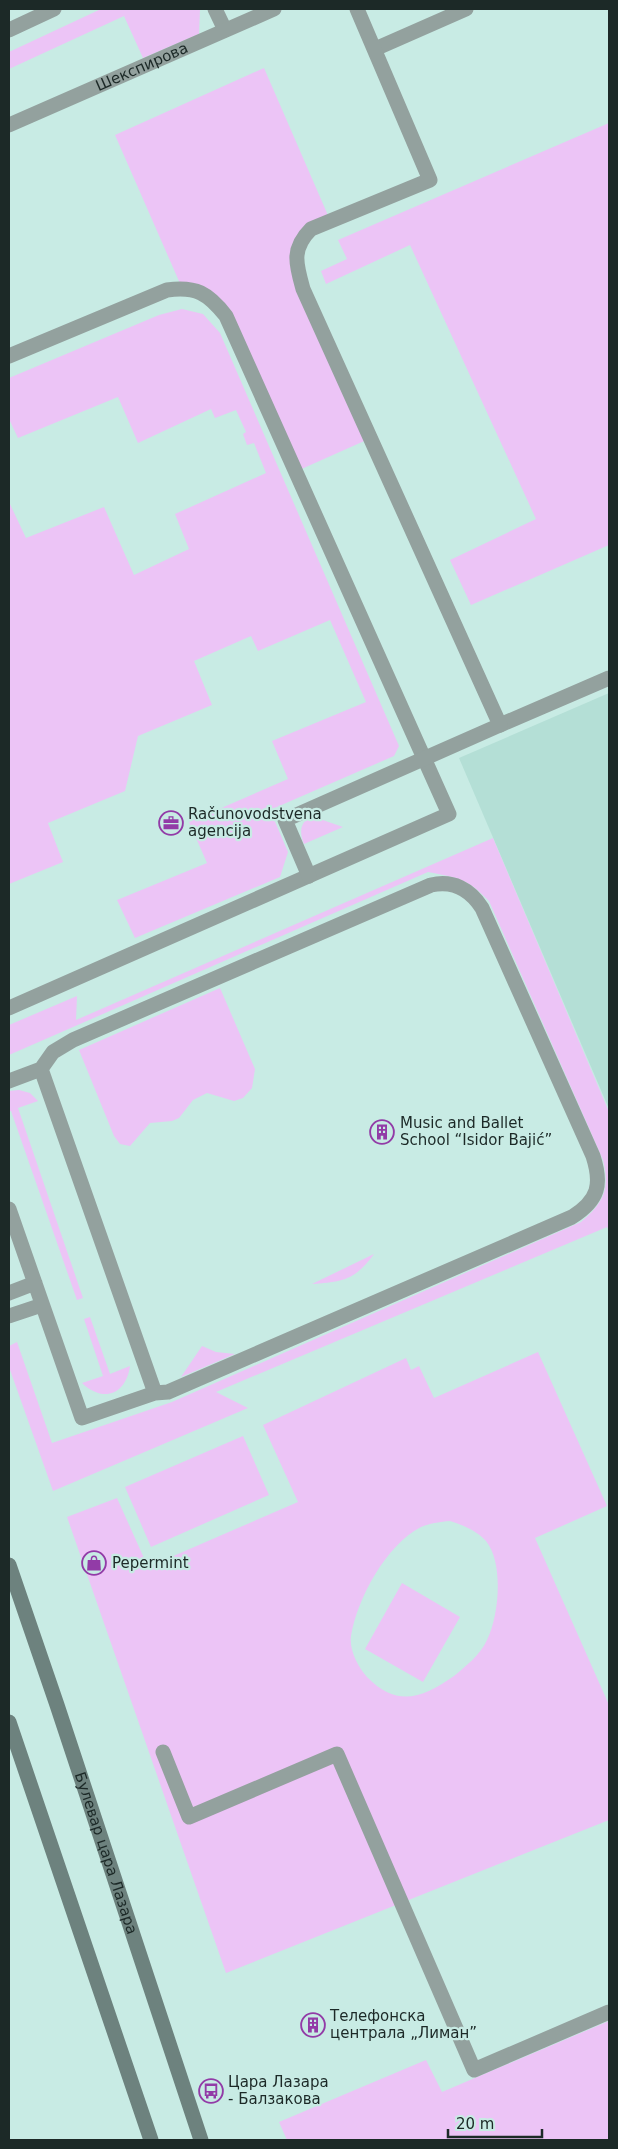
<svg xmlns="http://www.w3.org/2000/svg" width="618" height="2149" viewBox="0 0 618 2149" font-family="'DejaVu Sans',sans-serif">
  <style>
    .built { fill: #b4dfd6 }
    .green { fill: #ecc4f6; fill-rule: evenodd }
    .lines { fill: none; stroke-linecap: round; stroke-linejoin: round }
    .lane { stroke: #93a19e; stroke-width: 15 }
    .street { stroke: #93a19e; stroke-width: 15 }
    .secondary { stroke: #6d827e; stroke-width: 15 }
    .labels { text-anchor: middle; dominant-baseline: central; stroke-width: 4.5; stroke-linejoin: round; paint-order: stroke }
    .street-label { font-size: 15px; fill: #1c2927; stroke: #c8ebe4 }
    .poi-label { font-size: 15px; fill: #1c2927; stroke: #c8ebe4; text-anchor: start }
  </style>
  <rect width="100%" height="100%" fill="#c8ebe4"/>
  <path class="built" d="M609,693V1109L459,758Z"/>
  <path class="green" d="M101,9H200L199,34L143,58L124,16L9,69V52Z
    M264,68L330,220L296,253L371,438L297,471L226,316L182,288L115,135Z
    M609,123V545L471,605L450,560L536,519L410,245L326,284L321,271L347,259L338,240Z
    M182,309L203,314L220,333L399,746L394,756L270,810L288,852L280,877L135,938L117,900L207,863L189,822L288,779L272,741L366,702L330,620L258,651L251,636L194,661L212,705L138,736L125,791L48,823L63,862L9,884V502L26,538L104,507L134,575L189,549L175,514L266,473L254,443L247,445L243,434L246,432L236,410L215,418L211,409L138,443L118,397L18,438L9,419V378L159,315Z
    M311,816L343,827L304,844C299,832 300,823 311,816Z
    M493,838L609,1112V1231L607,1227L216,1392L248,1408L53,1491L9,1367V1346L17,1342L52,1443L172,1402L581,1222C604,1203 610,1189 603,1160L489,901C467,878 458,878 428,872L9,1055V1025L77,996L76,1020Z
    M220,988L255,1069L252,1088L243,1098L234,1101L207,1093L193,1100L179,1118L172,1121L150,1123L130,1146L120,1144L114,1136L79,1050Z
    M19,1090L30,1093L38,1101L18,1108L83,1298L77,1300L11,1111H9V1091Z
    M374,1254C355,1280 343,1282 312,1284Z
    M90,1317L110,1374L130,1366C126,1395 103,1403 82,1383L103,1376L84,1319Z
    M202,1346L216,1352L235,1354L181,1377Z
    M538,1352L607,1506L535,1538L609,1705V1820L226,1973L67,1517L117,1498L148,1567L298,1502L263,1425L406,1358L411,1370L419,1366L434,1398ZM450,1521C463,1525 477,1531 486,1541C504,1563 499,1616 487,1640C481,1654 465,1667 454,1676C423,1698 397,1708 367,1677C358,1667 349,1650 351,1636C357,1599 386,1545 421,1527C431,1523 439,1522 450,1521Z
    M243,1436L269,1495L151,1547L125,1487Z
    M402,1583L460,1617L423,1682L365,1649Z
    M609,2021V2140H287L279,2122L426,2060L442,2092Z"/>
  <g class="lines">
    <path class="lane" d="M215,9L225,30
      M9,30L54,9
      M375,49L466,9
      M9,1081L41,1069L53,1052L73,1040L431,885C453,880 470,889 482,908L593,1156C602,1184 599,1200 572,1217L168,1392L155,1393
      M9,1209L82,1418L155,1393L41,1069
      M9,1293L35,1283
      M9,1316L42,1305"/>
    <g class="street">
      <path id="s1" d="M9,125L274,9"/>
      <path d="M9,356L167,290C196,286 208,293 226,316L449,814L9,1008"/>
      <path d="M500,725L609,678"/>
      <path d="M309,876L285,820L500,725L303,289C296,264 291,249 311,229L430,180L357,9"/>
      <path d="M163,1752L189,1817L337,1754L474,2070L609,2012"/>
    </g>
    <g class="secondary">
      <path id="s2" d="M9,1565L57,1705L201,2140"/>
      <path d="M9,1722L151,2140"/>
    </g>
  </g>
  <defs>
    <g id="office-ring" transform="scale(1.25)"><circle r="9.5" fill="#c8ebe4" stroke="#923ba7" stroke-width="1.5"/><path d="M-6-3h4V-5.5h4V-3h4V5H-6ZM-1-4.5V-3h2v-1.5ZM-6 0V1H6V0Z" fill="#923ba7"/></g>
    <g id="building-ring" transform="scale(1.25)"><circle r="9.5" fill="#c8ebe4" stroke="#923ba7" stroke-width="1.5"/><path d="M-4-6H4V6H1V3H-1V6H-4ZM-2.5-4.3h1.7v1.8h-1.7ZM.8-4.3h1.7v1.8H.8ZM-2.5-1h1.7V.8h-1.7ZM.8-1h1.7V.8H.8Z" fill="#923ba7"/></g>
    <g id="shop-ring" transform="scale(1.25)"><circle r="9.5" fill="#c8ebe4" stroke="#923ba7" stroke-width="1.5"/><path d="M-5-2.5h2.3a2.7 3.5 0 0 1 5.4 0H5L5.5 6h-11ZM-1.5-2.5h3a1.5 2.3 0 0 0-3 0Z" fill="#923ba7"/></g>
    <g id="bus-ring" transform="scale(1.25)"><circle r="9.5" fill="#c8ebe4" stroke="#923ba7" stroke-width="1.5"/><path d="M-5-6H5V4H4V6H2V4H-2V6H-4V4H-5ZM-3.5-4V0h7V-4ZM-3.5 1.2v1.5H-2V1.2ZM2 1.2v1.5H3.5V1.2Z" fill="#923ba7"/></g>
  </defs>
  <g fill-rule="evenodd">
    <use href="#office-ring" x="171" y="823"/>
    <use href="#building-ring" x="382" y="1132"/>
    <use href="#shop-ring" x="94" y="1563"/>
    <use href="#building-ring" x="313" y="2025"/>
    <use href="#bus-ring" x="211" y="2091"/>
  </g>
  <g class="labels">
    <g class="street-label">
      <text stroke="none"><textPath href="#s1" startOffset="145">Шекспирова</textPath></text>
      <text stroke="none"><textPath href="#s2" startOffset="304">Булевар цара Лазара</textPath></text>
    </g>
    <g class="poi-label">
      <text x="188" y="814">Računovodstvena<tspan x="188" dy="17">agencija</tspan></text>
      <text x="400" y="1123">Music and Ballet<tspan x="400" dy="17">School “Isidor Bajić”</tspan></text>
      <text x="112" y="1563">Pepermint</text>
      <text x="330" y="2016">Телефонска<tspan x="330" dy="17">централа „Лиман”</tspan></text>
      <text x="228" y="2082">Цара Лазара<tspan x="228" dy="17">- Балзакова</tspan></text>
    </g>
  </g>
  <rect width="618" height="2149" fill="none" stroke="#1c2927" stroke-width="20"/>
  <path d="M448 2129v8h94v-8" fill="none" stroke="#1c2927" stroke-width="2.5"/>
  <text x="456" y="2129" font-size="15" fill="#1c2927" stroke="#c8ebe4" stroke-width="4" paint-order="stroke">20 m</text>
</svg>
